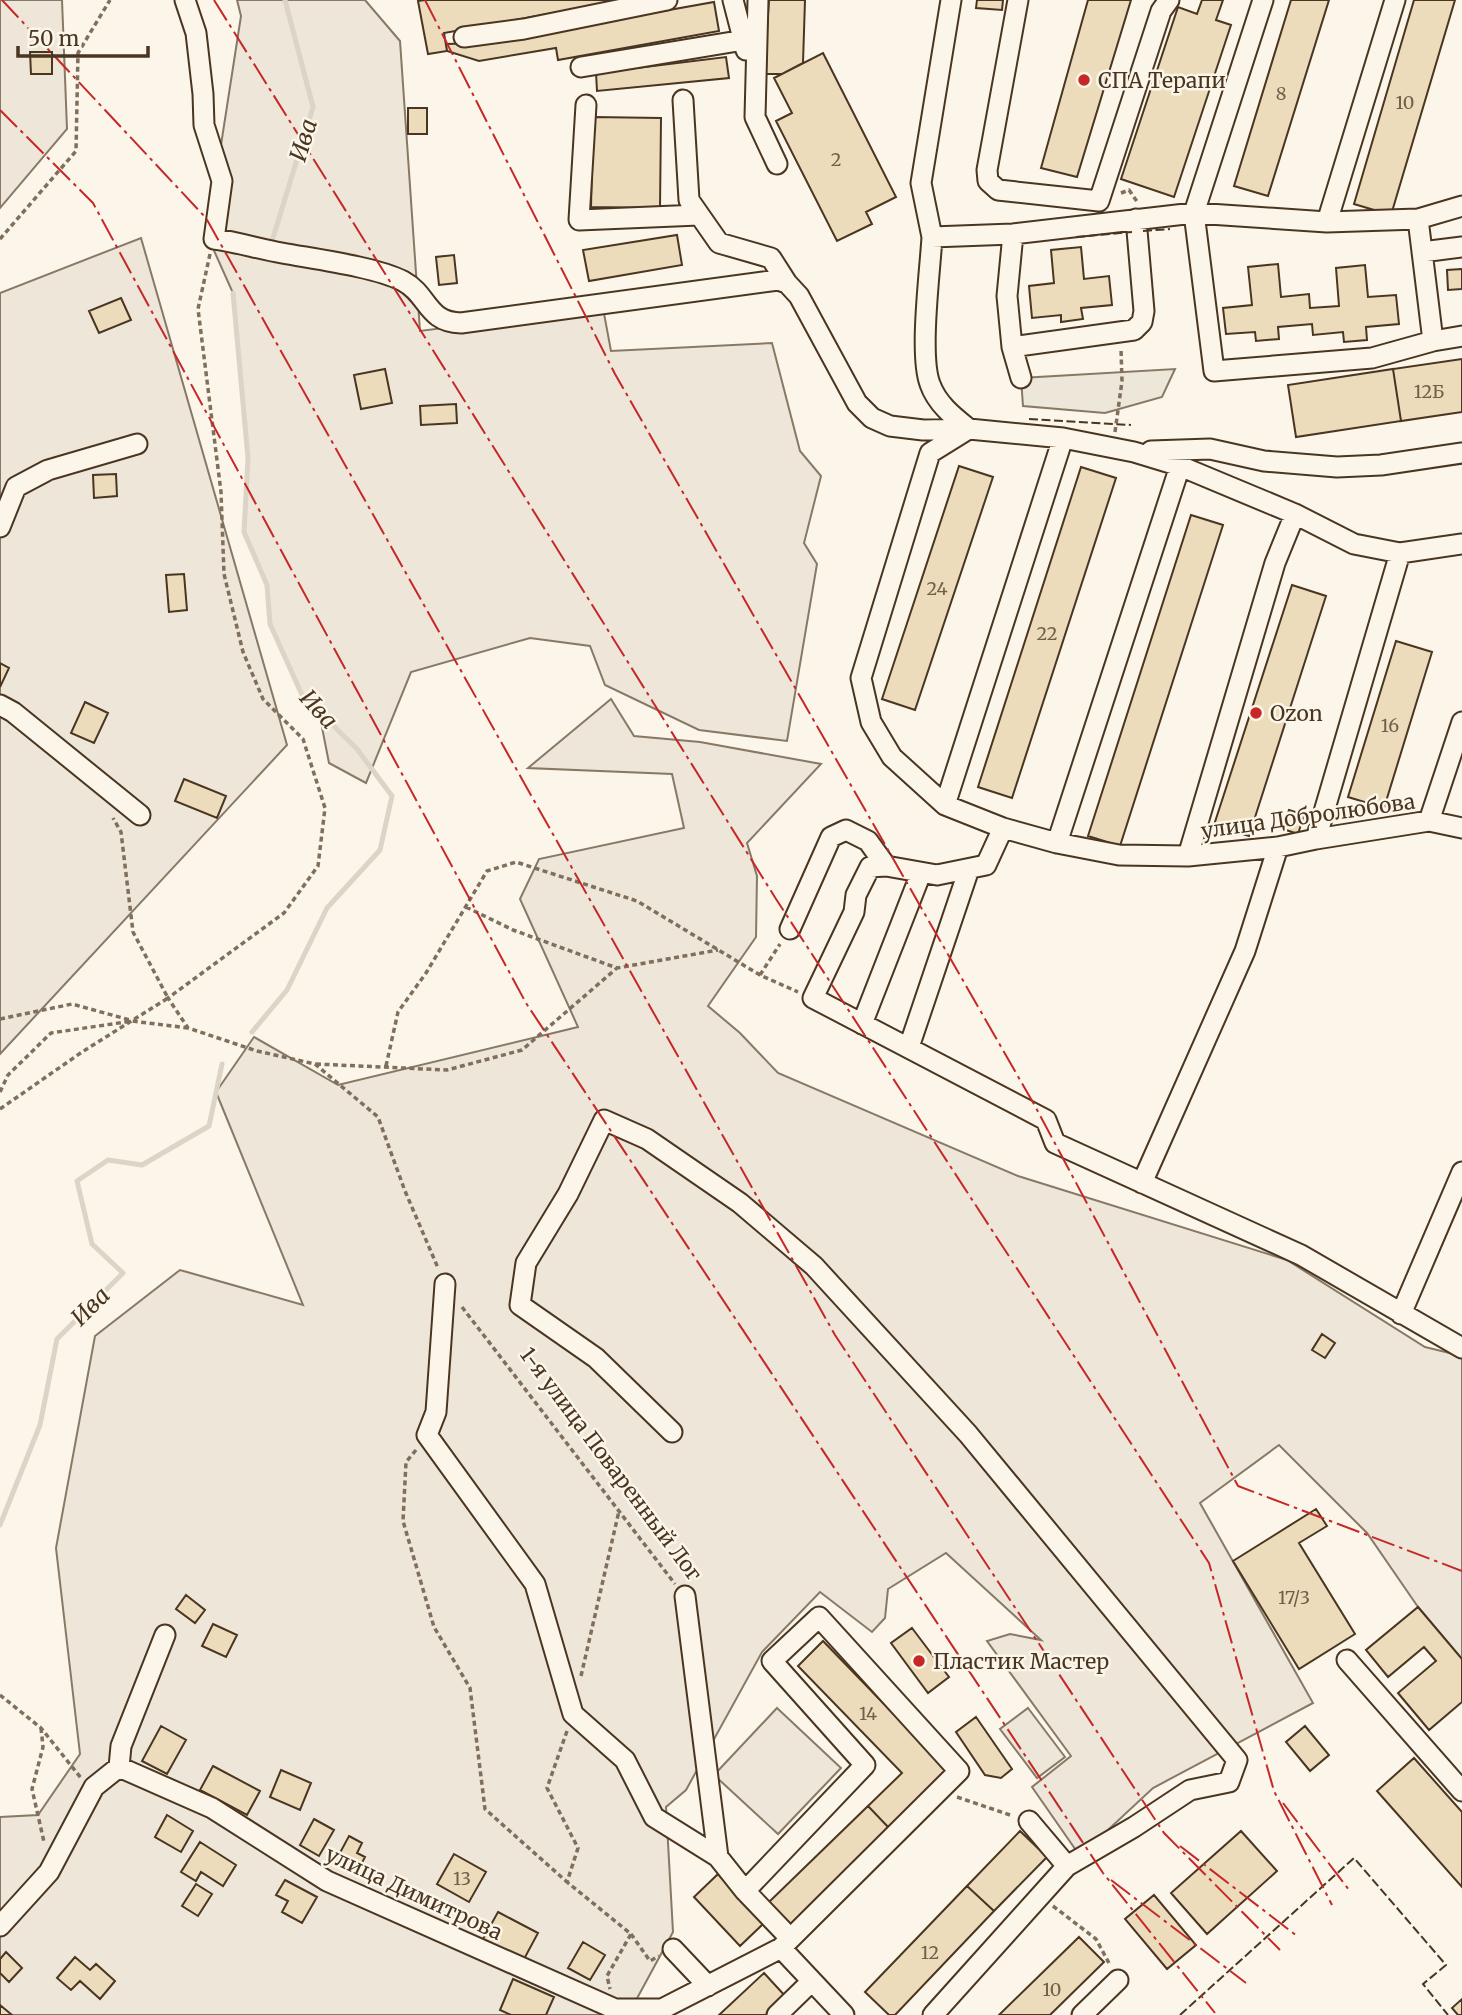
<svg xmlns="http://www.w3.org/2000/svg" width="1462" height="2015" viewBox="0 0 1462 2015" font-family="Merriweather,serif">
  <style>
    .green { fill: #ede6d9; stroke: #887966; stroke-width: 2 }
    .parking { fill: #ede7d9; stroke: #887966; stroke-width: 2 }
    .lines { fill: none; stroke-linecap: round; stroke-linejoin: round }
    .stream { stroke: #dcd4c6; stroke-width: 5 }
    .building { fill: #ecdcbc; stroke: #4a3520; stroke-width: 2 }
    .minor-casing { stroke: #4a3520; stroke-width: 23 }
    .path { stroke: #7f6f5c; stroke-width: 3.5; stroke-dasharray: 5 3.5; stroke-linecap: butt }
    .minor { stroke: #fbf6e9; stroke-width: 19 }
    .fence { stroke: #4a3520; stroke-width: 2; stroke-dasharray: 9 3.5; stroke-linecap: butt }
    .power { stroke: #c62828; stroke-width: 2; stroke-dasharray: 24 5 3.5 5; stroke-linecap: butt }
    .poi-dot { fill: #c62828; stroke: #fbf6e9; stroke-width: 2.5 }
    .labels { text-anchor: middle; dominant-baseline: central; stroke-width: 5; stroke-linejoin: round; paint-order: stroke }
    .number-label { font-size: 18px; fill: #725f47 }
    .poi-label { font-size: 21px; fill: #4a3520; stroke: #fbf6e9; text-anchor: start }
    .street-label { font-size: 21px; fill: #4a3520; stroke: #fbf6e9 }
    .water-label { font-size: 23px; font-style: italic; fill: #4a3520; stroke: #fbf6e9 }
  </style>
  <rect width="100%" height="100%" fill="#fbf6e9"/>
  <path class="green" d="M0,0H62L67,129L0,208Z
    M237,0H365L400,41L420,331L603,308L611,351L772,343L800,451L821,476L804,543L817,564L787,741L699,730L605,685L590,646L530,638L411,672L366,783L329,763L319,712L302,695L270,624L267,585L244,532L248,458L233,293L207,235L241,16Z
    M141,238L287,745L0,1054V293Z
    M611,699L634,736L700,742L821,764L747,843L757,876L756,937L708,1006L740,1033L778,1073L1018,1176L1287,1260L1425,1347L1462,1356V1659L1418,1607L1367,1533L1279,1445L1200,1503L1313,1703L1153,1788L1080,1856L1032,1787L1071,1756L987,1641L1010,1634L1041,1640L946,1553L888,1589L885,1618L872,1632L820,1592L762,1652L686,1790L666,1807L673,1932L628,2015H0V1817L38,1815L80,1754L56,1548L95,1336L180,1270L303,1305L216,1092L254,1037L338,1085L578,1027L520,899L539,859L684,828L672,774L528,768Z
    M777,1708L841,1768L778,1834L714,1775Z"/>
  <path class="parking" d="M1175,369L1162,397L1105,413L1023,406L1021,378Z
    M1028,1708L1065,1757L1037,1778L1000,1729Z"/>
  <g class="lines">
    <path class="stream" d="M273,238L313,107L285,0
      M233,293L248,458L244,532L267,585L270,624L302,695L357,749L392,796L380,850L327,908L287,990L252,1032
      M0,1525L40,1425L57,1339L123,1273L92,1244L77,1181L108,1160L142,1165L209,1126L222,1064"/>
  </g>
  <path class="building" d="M425,0H624L444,33L447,51L428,54L418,1Z
    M769,0H805L803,63L782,74H764Z
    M977,0H1003L1002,10L976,8Z
    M1088,0H1131L1077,177L1041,168Z
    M1202,0H1223L1216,20L1231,25L1174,197L1121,179L1178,7L1197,14Z
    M1291,0H1329L1268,196L1234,186Z
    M1414,0H1455L1391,215L1354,204Z
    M714,2L719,31L558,60L556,48L479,61L447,51L446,44L484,43Z
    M30,52H52V74H31Z
    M823,53L896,197L866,212L872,224L837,241L776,121L792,113L774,78Z
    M726,57L729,78L597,91L596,73Z
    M408,108H427V134H408Z
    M593,117L661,118L660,208L591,207Z
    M677,235L682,265L589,281L583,250Z
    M1081,247L1084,279L1109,276L1112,305L1081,308L1083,319L1061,322V315L1032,318L1029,286L1054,283L1051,250Z
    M454,255L457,283L439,285L436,257Z
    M1278,264L1281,297L1309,294L1310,308L1339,306L1336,268L1365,265L1368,297L1396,295L1399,324L1366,327L1367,340L1344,342L1343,332L1313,335L1312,324L1278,327L1279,339L1256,341L1255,332L1226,334L1223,308L1252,305L1248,267Z
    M1462,269V289L1448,290L1447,270Z
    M121,298L131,320L99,333L89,311Z
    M1462,359V412L1401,421L1393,369Z
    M385,369L392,403L361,409L354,375Z
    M1393,369L1401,421L1296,437L1288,385Z
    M456,404L457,423L421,425L420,406Z
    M959,466L993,477L915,710L882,699Z
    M1081,467L1116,478L1012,798L978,787Z
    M116,474L117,496L94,498L93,475Z
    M1191,515L1223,525L1120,846L1088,836Z
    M184,574L187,610L169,612L166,575Z
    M1292,585L1326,596L1249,836L1214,825Z
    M1396,641L1432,652L1384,808L1348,797Z
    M0,663L9,668L0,687Z
    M85,702L108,713L94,743L71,733Z
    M184,779L226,796L217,818L175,801Z
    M1289,810L1304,815L1298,834L1283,829Z
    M1322,1334L1335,1343L1325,1358L1312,1350Z
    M1316,1509L1327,1526L1299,1543L1355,1634L1299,1669L1233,1561Z
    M186,1595L205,1610L195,1623L176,1609Z
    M1418,1607L1462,1659V1702L1429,1730L1398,1693L1436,1661L1424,1647L1388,1677L1366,1650Z
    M213,1624L237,1635L226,1657L202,1646Z
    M912,1628L949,1677L928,1693L891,1643Z
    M823,1641L949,1771L890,1829L868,1806L902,1773L798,1666Z
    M976,1717L1012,1769L1001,1778L985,1775L956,1732Z
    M161,1726L186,1740L167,1774L142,1761Z
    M1305,1726L1329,1755L1310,1771L1286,1742Z
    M1414,1758L1462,1812V1887L1377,1791Z
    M213,1766L260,1791L247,1815L200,1790Z
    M281,1770L311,1783L300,1810L270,1797Z
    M868,1806L890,1829L791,1925L769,1902Z
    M167,1815L193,1831L181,1852L155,1837Z
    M314,1819L334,1830L319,1856L300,1845Z
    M1020,1831L1047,1857L994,1911L967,1886Z
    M1241,1831L1277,1871L1207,1934L1171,1893Z
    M349,1836L362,1843L357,1853L365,1857L356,1874L335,1862Z
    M200,1842L236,1865L223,1886L201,1872L196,1881L181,1872Z
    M454,1854L486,1872L469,1902L437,1884Z
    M718,1874L764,1923L740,1946L694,1897Z
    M285,1880L317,1897L302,1923L282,1912L288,1901L276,1895Z
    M196,1884L212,1894L198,1916L182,1906Z
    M967,1886L994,1911L895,2015H889L865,1992Z
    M1154,1895L1196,1945L1167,1969L1125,1919Z
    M498,1912L538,1933L523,1961L483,1939Z
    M1079,1937L1104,1962L1050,2015H999Z
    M583,1942L605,1955L590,1980L568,1968Z
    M6,1952L22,1968L9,1982L0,1973V1959Z
    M75,1957L90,1970L96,1964L115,1981L100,1999L80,1981L71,1990L57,1978Z
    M764,1973L787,1998L769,2015H719Z
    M513,1979L554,1997L546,2015H511L500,2010Z
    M1462,1999V2015H1458L1452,2008Z
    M0,2005L12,2015H0Z"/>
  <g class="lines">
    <g class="minor-casing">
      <path id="minor" d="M185,0L196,33L203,94L204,125L222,181L214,239C237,242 259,249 282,253C314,259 376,267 403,281C429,295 426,322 461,323L778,280L787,283L799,296L857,403L872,418L890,426L923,430L969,429L1063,438L1134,452L1180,466L1295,514L1354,544L1400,553L1462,544
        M733,0L746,50
        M758,0L755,117L777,164
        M951,0L921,183L932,237L1013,234L1194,213L1327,222L1418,219L1462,206
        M1018,0L987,170L988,181L998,190L1099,201L1161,11L1169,0
        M1263,0L1194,213L1214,371L1372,358L1433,341L1462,336
        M464,37L524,29L667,0
        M581,67L744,40
        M683,100L689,200L719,243L771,258L787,283
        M586,105L579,220L699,215
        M1418,219L1433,341
        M1327,222L1395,0
        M1013,234L1007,296L1012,347L1134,330L1142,322L1144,311L1136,219
        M932,237C930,272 919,355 930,384C937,404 954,417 969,429
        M1422,252L1462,247
        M1012,347L1021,378
        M967,430L930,453L861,678L871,722L892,757L945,805L1003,828L1057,843L1119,855L1188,856L1278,847L1316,839L1429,821L1462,828
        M1151,451L1210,449L1264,461L1337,467L1381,465L1462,453
        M0,527L16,487L48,470L137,444
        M0,705L13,712L140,815
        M945,805L1063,438
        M1429,821L1462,722
        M1003,828L986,865L937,875L886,866L870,867L856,895L854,912L813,998L1046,1120L1055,1143L1301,1255L1462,1348
        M1316,839L1400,553
        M1057,843L1180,466
        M1188,856L1275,563L1295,514
        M790,929L831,837L846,830L868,841L886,866
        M862,1024L921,873
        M909,1047L969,869
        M1142,1183L1245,951L1278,847
        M445,1284L436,1412L427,1435L535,1584L573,1714L625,1760L654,1817L718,1857L745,1891
        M1401,1314L1462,1172
        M672,1432L596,1358L520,1305L526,1263L568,1194L604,1120L647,1139L740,1203L814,1266L968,1434L1237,1760L1229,1782L1190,1790L1134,1827L1067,1866
        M685,1596L718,1857
        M1347,1660L1462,1791
        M119,1767L212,1808L327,1881L615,2009L614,2015
        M0,1926L49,1872L94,1787L119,1767L121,1746L165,1635
        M781,1948L844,2015
        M673,1949L708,1986
        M615,2009H662L781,1948L959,1771L819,1617L772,1661L865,1765L745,1891L790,1938
        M777,2015L812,1981
        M933,2015L1067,1866L1029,1821
        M1082,2015L1118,1980"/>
    </g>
    <path class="path" d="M1121,193L1129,190L1138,203
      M0,239L76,151L78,53L110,0
      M210,254L198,309L221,492L224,574L243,652L263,699L303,739L325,808L318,866L284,913L168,998L188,1028L257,1051L315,1064L378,1117L405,1191L438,1268
      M1115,432L1122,381L1121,349
      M466,907L513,930L617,968L718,950
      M760,975L780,944
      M0,1019L72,1004L130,1020
      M316,1064L447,1070L522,1050L617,968
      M386,1066L398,1012L426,973L487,871L516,862L637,901L760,975L798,992
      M0,1092L8,1075L51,1033L132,1021L188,1028
      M0,1109L82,1052L168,998L133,932L121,832L113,818
      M462,1307L675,1584
      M416,1450L406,1462L403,1521L434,1627L470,1688L485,1809L567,1882
      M581,1676L619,1511
      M0,1695L41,1728L81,1778
      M41,1728L43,1747L32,1789L44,1842
      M567,1731L547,1788L578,1848L567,1882L631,1934L607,1976L610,1989
      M957,1797L1013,1816
      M1053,1906L1096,1939L1110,1965
      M631,1934L650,1961L659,1956"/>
    <use href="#minor" class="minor"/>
    <path class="fence" d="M1143,231L1170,229
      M1076,237L1132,232
      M1029,419L1131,425
      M1180,2015L1354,1858L1446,1965L1423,1984L1448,2015"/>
    <path class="power" d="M2,0L206,218L835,1335L1164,1833L1280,1950
      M214,0L776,899L1209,1563L1274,1791L1332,1905
      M425,0L615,374L1035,1106L1238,1486L1462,1571
      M0,110L93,203L526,1003L1103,1873L1215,2013
      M1283,1803L1349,1890
      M1180,1846L1297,1936
      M1111,1880L1246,1983"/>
  </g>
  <g class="poi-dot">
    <circle cx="1084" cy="80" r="7"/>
    <circle cx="1256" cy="713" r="7"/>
    <circle cx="919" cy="1661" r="7"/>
  </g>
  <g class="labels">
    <g class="number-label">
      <text x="1281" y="93">8</text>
      <text x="1405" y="102">10</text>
      <text x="836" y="159">2</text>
      <text x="1429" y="391">12Б</text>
      <text x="937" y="588">24</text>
      <text x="1047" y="633">22</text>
      <text x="1390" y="725">16</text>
      <text x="1294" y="1597">17/3</text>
      <text x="868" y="1713">14</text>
      <text x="462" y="1878">13</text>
      <text x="930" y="1952">12</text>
      <text x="1052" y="1989">10</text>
    </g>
    <g class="poi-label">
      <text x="1098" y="80">СПА Терапи</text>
      <text x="1270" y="713">Ozon</text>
      <text x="933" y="1661">Пластик Мастер</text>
    </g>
    <g class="street-label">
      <text transform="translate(1308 816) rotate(-8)">улица Добролюбова</text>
      <text transform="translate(611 1464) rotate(53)">1-я улица Поваренный Лог</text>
      <text transform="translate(414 1893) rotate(25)">улица Димитрова</text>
    </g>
    <g class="water-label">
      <text transform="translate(303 140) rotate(-73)">Ива</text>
      <text transform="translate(319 709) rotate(48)">Ива</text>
      <text transform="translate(90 1306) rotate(-45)">Ива</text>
    </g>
  </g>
  <path d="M18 46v10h130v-10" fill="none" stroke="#4a3520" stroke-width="3.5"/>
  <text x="28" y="46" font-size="21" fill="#4a3520" stroke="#fbf6e9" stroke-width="5" paint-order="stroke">50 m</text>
</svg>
